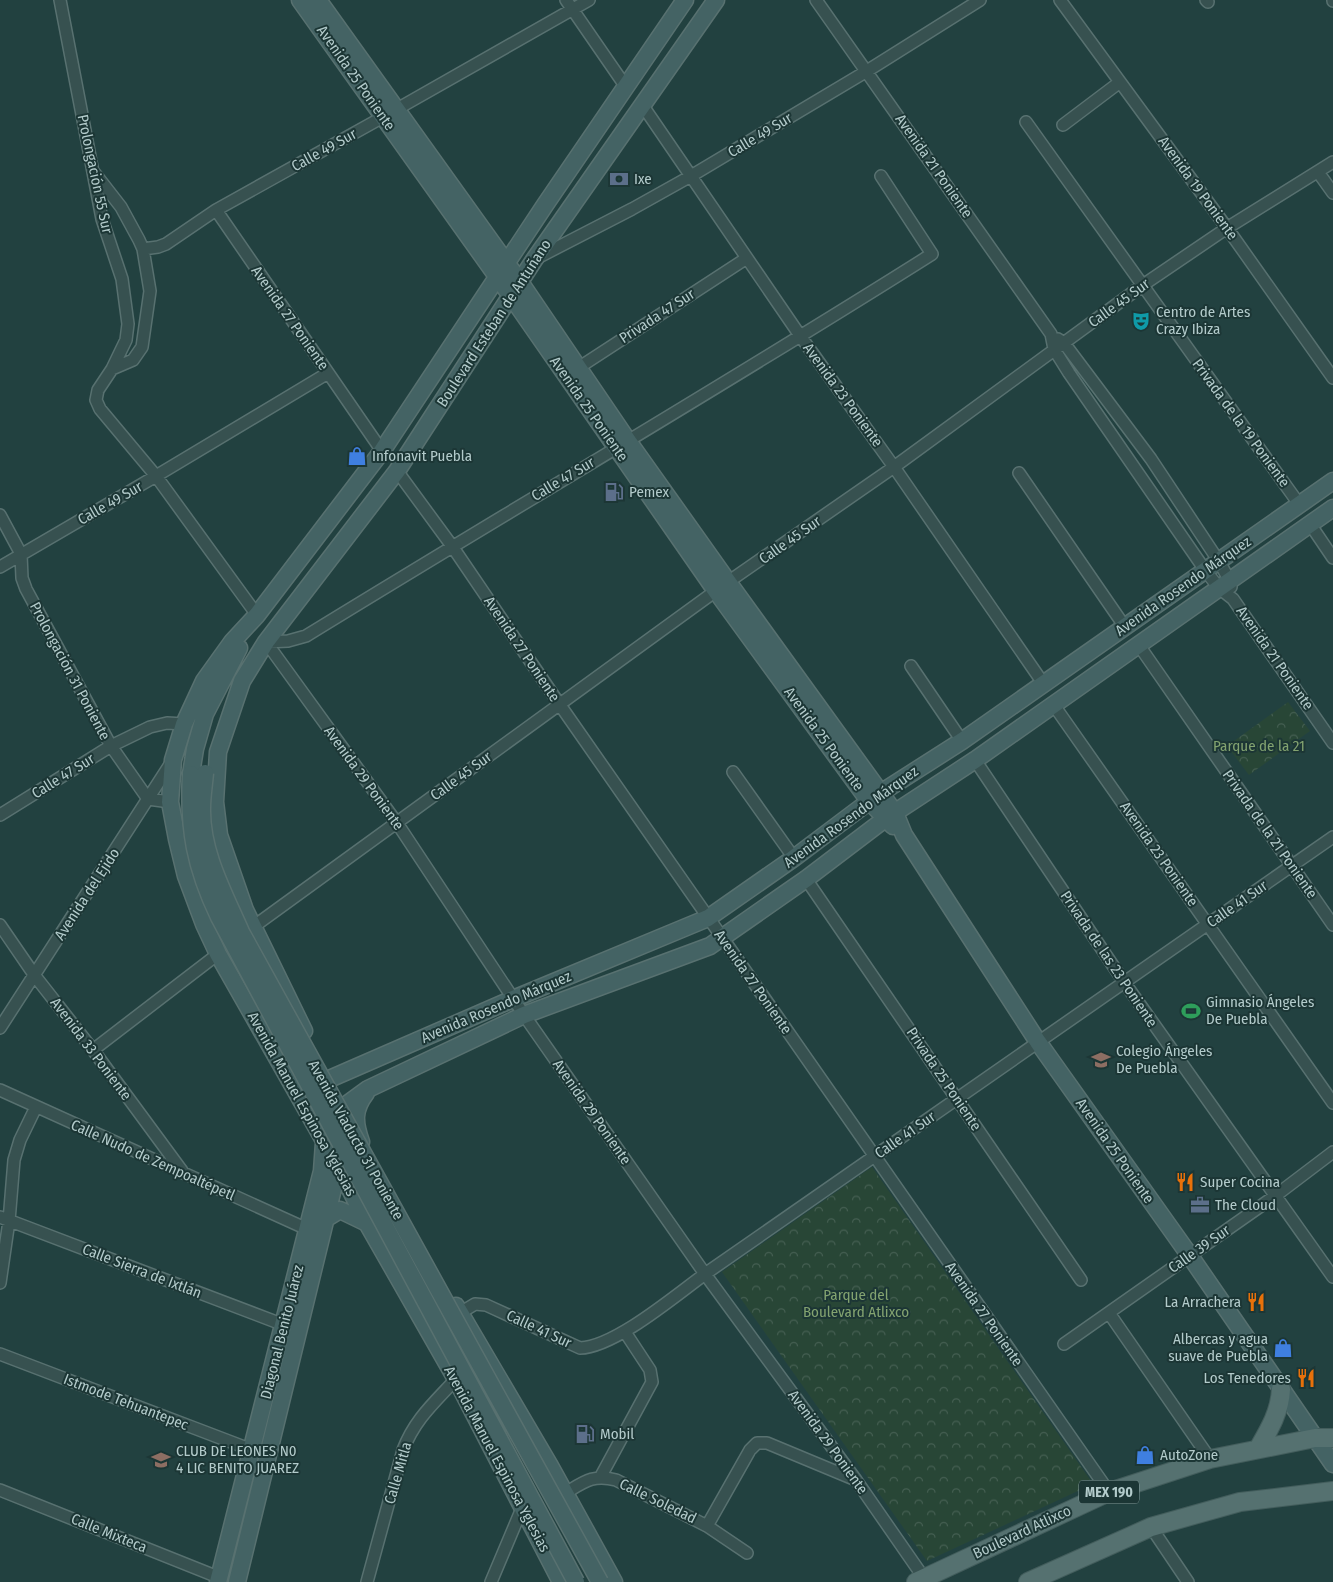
<svg xmlns="http://www.w3.org/2000/svg" width="1333" height="1582" viewBox="0 0 1333 1582" font-family="'Fira Sans Condensed',sans-serif">
  <style>
    .park { fill: url(#park-crowns) }
    .lines { fill: none; stroke-linecap: round; stroke-linejoin: round }
    .minor-casing { stroke: #587170; stroke-width: 14 }
    .secondary-casing { stroke: #587170; stroke-width: 19 }
    .primary-casing { stroke: #435d5c; stroke-width: 20 }
    .minor { stroke: #375150; stroke-width: 11 }
    .secondary { stroke: #446364; stroke-width: 16 }
    .primary { stroke: #557170; stroke-width: 18 }
    .secondary-bridge-casing { stroke: #587170; stroke-width: 19; stroke-linecap: butt }
    .secondary-bridge { stroke: #446364; stroke-width: 16 }
    .labels { text-anchor: middle; dominant-baseline: central; stroke-width: 4; stroke-linejoin: round; paint-order: stroke }
    .shield { fill: #1c3635; stroke: #869e9e; stroke-width: 1 }
    .shield-label { font-size: 14px; font-weight: bold; fill: #b3cbcb }
    .street-label { font-size: 15px; fill: #b3cbcb; stroke: #1c3635 }
    .poi-label { font-size: 15px; fill: #b3cbcb; stroke: #1c3635; text-anchor: start }
    .park-label { font-size: 15px; fill: #83a370; stroke: #1c3635 }
  </style>
  <defs>
    <pattern id="park-crowns" width="20" height="18" patternUnits="userSpaceOnUse" patternTransform="scale(1.25)"><rect width="20" height="18" fill="#284636"/><path d="M2 6a3 3 0 1 1 6 0M12 15a3 3 0 1 1 6 0" fill="none" stroke="#455f52"/></pattern>
  </defs>
  <rect width="100%" height="100%" fill="#224140"/>
  <path class="park" d="M1288,702L1310,731L1249,775L1227,746Z
    M872,1167L1093,1484L927,1561L722,1272Z"/>
  <g class="lines">
    <g class="minor-casing">
      <path id="minor" d="M60,0L102,219L122,279L128,324L126,340L112,369L98,390L96,400L100,409L156,476L257,615
        M566,0L626,87
        M816,0L1051,334L1054,349L1069,373L1205,570L1219,588L1233,599L1333,743
        M1060,0L1227,228L1333,378
        M1206,0L1208,2
        M1333,0V1
        M643,106L801,337L894,467L1043,683
        M1026,122L1299,504
        M1063,125L1120,82
        M93,171L121,207L139,240L143,249L150,291L142,347L133,360L112,369
        M1318,172L1333,193
        M216,210L382,451
        M143,249L158,247L166,244L216,210L383,117L589,0
        M537,258L632,209L691,176L867,71L980,0
        M1058,339L1064,343L1151,459L1218,560L1230,581L1231,587
        M572,372L747,258
        M397,471L452,546L560,705L1109,1492
        M1019,473L1125,627
        M0,515L21,554L22,578L26,589L111,746L148,799L170,802
        M1310,524L1333,558
        M0,567L156,476L328,373
        M266,642L397,823L524,1015L705,1274L856,1480L924,1578
        M266,642L288,641L306,636C514,508 725,385 932,254L881,176
        M1138,644L1333,925
        M911,666L962,741
        M1053,704L1333,1103
        M975,760L1124,982L1333,1277
        M733,772L794,858
        M0,815L111,746L150,727L167,723L184,724
        M806,879L1081,1280
        M0,925L35,976L93,1050L182,1171
        M253,927L728,582L894,467L1143,285L1227,228L1333,162
        M0,1028L171,763
        M93,1050L218,954
        M0,1090L307,1229
        M0,1217L284,1325
        M0,1283L9,1221L14,1160L20,1140L36,1107
        M460,1313L475,1304L486,1305L580,1348C615,1347 676,1295 705,1274L1333,837
        M1109,1313L1210,1459
        M1064,1344L1275,1196L1333,1152
        M0,1354L252,1450
        M601,1476L652,1382L650,1370L625,1332
        M0,1490L218,1577
        M564,1494C584,1482 592,1474 616,1480L707,1526L747,1553
        M707,1526L750,1450L757,1443H767L856,1480
        M1151,1527L1188,1582
        M367,1582L403,1450C415,1419 434,1403 456,1379
        M491,1582L523,1506"/>
    </g>
    <g class="secondary-casing">
      <path id="secondary" d="M300,0L511,296L716,591L869,801L893,826
        M318,0L520,282L628,441L728,582L895,813L904,835L1038,1042L1190,1256L1333,1464
        M191,774L195,749L205,714L239,648
        M304,1031L245,910L219,835L215,802L218,752L242,681L266,642L397,471L534,260L716,0
        M326,1098L327,1080L513,999L708,918L794,858L879,794L962,741L1333,481
        M342,1108L368,1089L524,1015L710,946L806,879L885,819L975,760L1333,508
        M361,1142C354,1122 353,1110 366,1093
        M327,1218L340,1210L367,1223
        M456,1306L550,1466L614,1582
        M218,1582L322,1171L324,1143
        M237,1582L339,1164
        M561,1582L456,1379L367,1223L339,1167L218,954L204,924L186,876L177,839L170,802L173,760L184,724L204,681L232,642L257,615L382,451L545,205L685,0"/>
    </g>
    <g class="primary-casing">
      <path id="primary" d="M1258,1449C1269,1430 1280,1412 1281,1389
        M916,1582L1109,1492L1210,1459L1315,1438H1333
        M1028,1582L1151,1527L1240,1502L1333,1491"/>
    </g>
    <use href="#minor" class="minor"/>
    <use href="#secondary" class="secondary"/>
    <use href="#primary" class="primary"/>
    <g class="secondary-bridge-casing">
      <path id="secondary-bridge" d="M205,773C204,785 202,796 202,808C201,852 224,893 241,932L600,1582
        M191,774C188,829 195,867 219,917L576,1582"/>
    </g>
    <use href="#secondary-bridge" class="secondary-bridge"/>
  </g>
  <defs>
    <g id="bank-bare" transform="scale(1.5)"><path d="M-6-4H6V4H-6ZM0-2.3a2.3 2.3 0 1 0 0 4.6a2.3 2.3 0 1 0 0-4.6Z" fill="#5c6f8a" stroke="#1c3635" stroke-width="2.5" paint-order="stroke"/></g>
    <g id="theatre-bare" transform="scale(1.5)"><path d="M-5-5.5Q0-4 5-5.5V0Q5 5 0 6Q-5 5-5 0ZM-3.3-2.5H-1v1.5H-3.3ZM1-2.5H3.3v1.5H1ZM-2.8 1Q0 5.5 2.8 1Z" fill="#0f9aa8" stroke="#1c3635" stroke-width="2.5" paint-order="stroke"/></g>
    <g id="shop-bare" transform="scale(1.5)"><path d="M-5-2.5h2.3a2.7 3.5 0 0 1 5.4 0H5L5.5 6h-11ZM-1.5-2.5h3a1.5 2.3 0 0 0-3 0Z" fill="#3f7fe0" stroke="#1c3635" stroke-width="2.5" paint-order="stroke"/></g>
    <g id="fuel-bare" transform="scale(1.5)"><path d="M-5.5-6h7V0h2V4h1.3V-2.5L3-4.5l.8-.8L6-3V5H2.5V1h-1V6h-7ZM-4.2-4.7v3.2H.2V-4.7Z" fill="#5c6f8a" stroke="#1c3635" stroke-width="2.5" paint-order="stroke"/></g>
    <g id="stadium-bare" transform="scale(1.5)"><path d="M0-5a6.5 5 0 1 0 0 10a6.5 5 0 1 0 0-10ZM-3.5-1.8h7v3.6h-7Z" fill="#2e9e5b" stroke="#1c3635" stroke-width="2.5" paint-order="stroke"/></g>
    <g id="school-bare" transform="scale(1.5)"><path d="M0-5L7-2L0 1L-7-2ZM-4 1L0 2.5L4 1V4Q0 6-4 4Z" fill="#8d6e63" stroke="#1c3635" stroke-width="2.5" paint-order="stroke"/></g>
    <g id="restaurant-bare" transform="scale(1.5)"><path d="M-5-6h1v4h1v-4h1v4h1v-4h1v5L-1.5 .5V6h-2V.5L-5-1ZM5-6V6H3V1.5H1.5Q1.5-4 5-6Z" fill="#e8710a" stroke="#1c3635" stroke-width="2.5" paint-order="stroke"/></g>
    <g id="office-bare" transform="scale(1.5)"><path d="M-6-3h4V-5.5h4V-3h4V5H-6ZM-1-4.5V-3h2v-1.5ZM-6 0V1H6V0Z" fill="#5c6f8a" stroke="#1c3635" stroke-width="2.5" paint-order="stroke"/></g>
  </defs>
  <g fill-rule="evenodd">
    <use href="#bank-bare" x="619" y="179"/>
    <use href="#theatre-bare" x="1141" y="321"/>
    <use href="#shop-bare" x="357" y="456"/>
    <use href="#fuel-bare" x="614" y="492"/>
    <use href="#stadium-bare" x="1191" y="1011"/>
    <use href="#school-bare" x="1101" y="1060"/>
    <use href="#restaurant-bare" x="1185" y="1182"/>
    <use href="#office-bare" x="1200" y="1205"/>
    <use href="#restaurant-bare" x="1256" y="1302"/>
    <use href="#shop-bare" x="1283" y="1348"/>
    <use href="#restaurant-bare" x="1306" y="1378"/>
    <use href="#fuel-bare" x="585" y="1434"/>
    <use href="#shop-bare" x="1145" y="1455"/>
    <use href="#school-bare" x="161" y="1460"/>
  </g>
  <g class="labels">
    <rect class="shield" x="1079" y="1480.5" width="60" height="23" rx="4"/>
    <g class="shield-label">
      <text x="1109" y="1492">MEX 190</text>
    </g>
    <g class="street-label">
      <text transform="translate(356 78) rotate(55)">Avenida 25 Poniente</text>
      <text transform="translate(760 135) rotate(-31)">Calle 49 Sur</text>
      <text transform="translate(324 150) rotate(-29)">Calle 49 Sur</text>
      <text transform="translate(934 166) rotate(55)">Avenida 21 Poniente</text>
      <text transform="translate(95 174) rotate(78)">Prolongación 55 Sur</text>
      <text transform="translate(1198 188) rotate(54)">Avenida 19 Poniente</text>
      <text transform="translate(1119 303) rotate(-36)">Calle 45 Sur</text>
      <text transform="translate(657 316) rotate(-33)">Privada 47 Sur</text>
      <text transform="translate(290 318) rotate(55)">Avenida 27 Poniente</text>
      <text transform="translate(494 323) rotate(-57)">Boulevard Esteban de Antuñano</text>
      <text transform="translate(843 395) rotate(54)">Avenida 23 Poniente</text>
      <text transform="translate(589 409) rotate(55)">Avenida 25 Poniente</text>
      <text transform="translate(1241 423) rotate(54)">Privada de la 19 Poniente</text>
      <text transform="translate(563 479) rotate(-31)">Calle 47 Sur</text>
      <text transform="translate(110 503) rotate(-30)">Calle 49 Sur</text>
      <text transform="translate(790 540) rotate(-35)">Calle 45 Sur</text>
      <text transform="translate(1183 586) rotate(-35)">Avenida Rosendo Márquez</text>
      <text transform="translate(522 649) rotate(56)">Avenida 27 Poniente</text>
      <text transform="translate(1275 658) rotate(55)">Avenida 21 Poniente</text>
      <text transform="translate(70 671) rotate(62)">Prolongación 31 Poniente</text>
      <text transform="translate(824 739) rotate(54)">Avenida 25 Poniente</text>
      <text transform="translate(63 776) rotate(-32)">Calle 47 Sur</text>
      <text transform="translate(461 776) rotate(-36)">Calle 45 Sur</text>
      <text transform="translate(364 778) rotate(54)">Avenida 29 Poniente</text>
      <text transform="translate(851 817) rotate(-36)">Avenida Rosendo Márquez</text>
      <text transform="translate(1270 834) rotate(55)">Privada de la 21 Poniente</text>
      <text transform="translate(1159 854) rotate(55)">Avenida 23 Poniente</text>
      <text transform="translate(87 894) rotate(-57)">Avenida del Ejido</text>
      <text transform="translate(1237 904) rotate(-35)">Calle 41 Sur</text>
      <text transform="translate(1109 959) rotate(56)">Privada de las 23 Poniente</text>
      <text transform="translate(753 982) rotate(55)">Avenida 27 Poniente</text>
      <text transform="translate(496 1007) rotate(-23)">Avenida Rosendo Márquez</text>
      <text transform="translate(91 1049) rotate(53)">Avenida 33 Poniente</text>
      <text transform="translate(944 1079) rotate(56)">Privada 25 Poniente</text>
      <text transform="translate(302 1104) rotate(61)">Avenida Manuel Espinosa Yglesias</text>
      <text transform="translate(592 1112) rotate(55)">Avenida 29 Poniente</text>
      <text transform="translate(905 1135) rotate(-35)">Calle 41 Sur</text>
      <text transform="translate(356 1140) rotate(61)">Avenida Viaducto 31 Poniente</text>
      <text transform="translate(1115 1151) rotate(55)">Avenida 25 Poniente</text>
      <text transform="translate(153 1160) rotate(24)">Calle Nudo de Zempoaltépetl</text>
      <text transform="translate(1199 1249) rotate(-35)">Calle 39 Sur</text>
      <text transform="translate(142 1271) rotate(21)">Calle Sierra de Ixtlán</text>
      <text transform="translate(984 1314) rotate(55)">Avenida 27 Poniente</text>
      <text transform="translate(539 1329) rotate(25)">Calle 41 Sur</text>
      <text transform="translate(282 1332) rotate(-76)">Diagonal Benito Juárez</text>
      <text transform="translate(126 1402) rotate(21)">Istmode Tehuantepec</text>
      <text transform="translate(828 1442) rotate(54)">Avenida 29 Poniente</text>
      <text transform="translate(497 1459) rotate(62)">Avenida Manuel Espinosa Yglesias</text>
      <text transform="translate(398 1473) rotate(-74)">Calle Mitla</text>
      <text transform="translate(658 1501) rotate(26)">Calle Soledad</text>
      <text transform="translate(1022 1532) rotate(-25)">Boulevard Atlixco</text>
      <text transform="translate(109 1533) rotate(22)">Calle Mixteca</text>
    </g>
    <g class="poi-label">
      <text x="634" y="179">Ixe</text>
      <text x="1156" y="312">Centro de Artes<tspan x="1156" dy="17">Crazy Ibiza</tspan></text>
      <text x="372" y="456">Infonavit Puebla</text>
      <text x="629" y="492">Pemex</text>
      <text x="1206" y="1002">Gimnasio Ángeles<tspan x="1206" dy="17">De Puebla</tspan></text>
      <text x="1116" y="1051">Colegio Ángeles<tspan x="1116" dy="17">De Puebla</tspan></text>
      <text x="1200" y="1182">Super Cocina</text>
      <text x="1215" y="1205">The Cloud</text>
      <text x="1241" y="1302" text-anchor="end">La Arrachera</text>
      <text x="1268" y="1339" text-anchor="end">Albercas y agua<tspan x="1268" dy="17">suave de Puebla</tspan></text>
      <text x="1291" y="1378" text-anchor="end">Los Tenedores</text>
      <text x="600" y="1434">Mobil</text>
      <text x="176" y="1451">CLUB DE LEONES N0<tspan x="176" dy="17">4 LIC BENITO JUAREZ</tspan></text>
      <text x="1160" y="1455">AutoZone</text>
    </g>
    <g class="park-label">
      <text x="1259" y="746">Parque de la 21</text>
      <text x="856" y="1295">Parque del<tspan x="856" dy="17">Boulevard Atlixco</tspan></text>
    </g>
  </g>
</svg>
